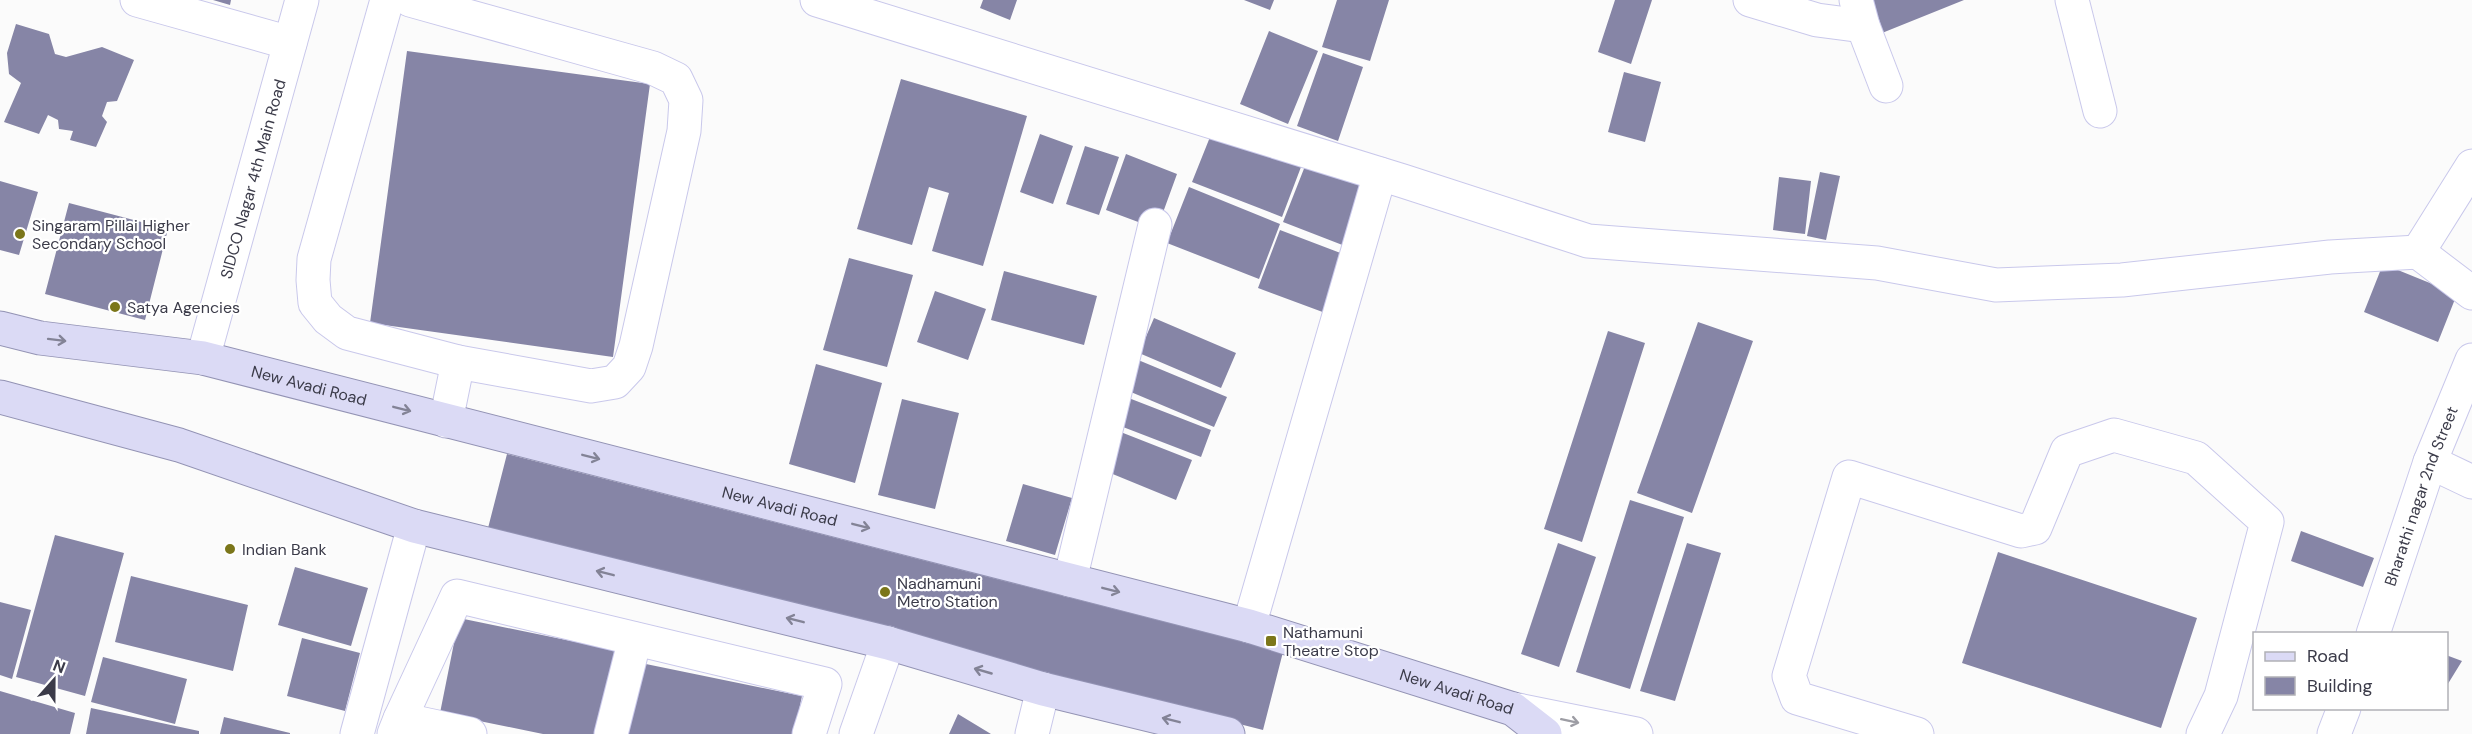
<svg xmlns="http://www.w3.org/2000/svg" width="2472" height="734" viewBox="0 0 2472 734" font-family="'DM Sans',sans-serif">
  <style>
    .building { fill: #8685a6 }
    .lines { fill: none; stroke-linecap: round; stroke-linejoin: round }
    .minor-casing { stroke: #c9c8eb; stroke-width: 35 }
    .tertiary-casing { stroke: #c9c8eb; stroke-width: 35 }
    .secondary-casing { stroke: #c9c8eb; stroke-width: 35 }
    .primary-casing { stroke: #9393b4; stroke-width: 35 }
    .minor { stroke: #fff; stroke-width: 33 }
    .tertiary { stroke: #fff; stroke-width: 33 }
    .secondary { stroke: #fff; stroke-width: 33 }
    .primary { stroke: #dbdaf5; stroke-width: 33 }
    .oneway { stroke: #838396 }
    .oneway2 { stroke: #9d9da4 }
    .poi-dot { fill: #7b761a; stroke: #fff; stroke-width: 2 }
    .labels { text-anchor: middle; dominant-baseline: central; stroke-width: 4.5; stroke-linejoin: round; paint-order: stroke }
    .street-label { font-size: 16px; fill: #3b3b49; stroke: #fff }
    .poi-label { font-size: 16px; fill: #3b3b49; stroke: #fff; text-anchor: start }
  </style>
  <rect width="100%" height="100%" fill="#fbfbfb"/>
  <path class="building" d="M213,0H231L230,5Z
    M983,0H1017L1010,20L980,8Z
    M1244,0H1274L1270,10Z
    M1337,0H1389L1370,61L1322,47Z
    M1615,0H1652L1631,64L1598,52Z
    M1868,0H1964L1882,33Z
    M16,24L49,34L55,54L66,57L102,47L134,60L117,101L107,102L102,116L107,122L96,147L70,140L73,131L59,129L58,120L48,115L39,134L4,122L21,83L9,74L7,53Z
    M1269,31L1318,51L1288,124L1240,104Z
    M407,51L650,84L613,357L370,323Z
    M1323,53L1363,67L1338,141L1297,126Z
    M1624,72L1661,82L1645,142L1608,132Z
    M901,79L1027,116L983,266L932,251L949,193L929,187L912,245L857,229Z
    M1212,132L1301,167L1282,217L1192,182Z
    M1040,134L1073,146L1053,204L1020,192Z
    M1085,146L1119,157L1099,215L1066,204Z
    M1126,154L1177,174L1157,229L1106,210Z
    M1307,161L1369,186L1345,246L1283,222Z
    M1820,172L1840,176L1826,240L1807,236Z
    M1779,177L1811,181L1805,234L1773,230Z
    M0,181L38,192L19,255L0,250Z
    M1189,187L1280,224L1259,279L1167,243Z
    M69,203L168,229L145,320L45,294Z
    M1280,230L1351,257L1328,314L1258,288Z
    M849,258L913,275L887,367L823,350Z
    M2383,264L2457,294L2438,342L2364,312Z
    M1004,271L1097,296L1084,345L991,320Z
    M935,291L986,309L968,360L917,342Z
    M1154,318L1236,353L1221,388L1139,353Z
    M1698,322L1753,341L1692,513L1637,493Z
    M1608,331L1645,343L1582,542L1544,529Z
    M1131,357L1227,397L1214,427L1119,387Z
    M816,364L882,383L855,483L789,464Z
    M1121,395L1211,430L1201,457L1110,422Z
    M902,399L959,413L935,509L878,495Z
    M1113,429L1192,460L1176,500L1098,468Z
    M507,454L1283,652L1263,730L487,532Z
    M1023,484L1072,498L1055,555L1006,541Z
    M1630,500L1684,517L1630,689L1576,672Z
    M2301,531L2374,558L2363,587L2291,561Z
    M55,535L124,553L85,696L16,677Z
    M1558,543L1596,557L1559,667L1521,654Z
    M1687,543L1721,553L1675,701L1640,691Z
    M1998,552L2197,618L2161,728L1962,663Z
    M295,567L368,588L351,646L278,625Z
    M131,576L248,605L233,671L115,642Z
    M0,602L31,610L12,679L0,675Z
    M459,618L615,650L598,734H543L440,713Z
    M302,638L360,653L345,711L287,696Z
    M2446,655L2462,661L2446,687Z
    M103,657L187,679L175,724L91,702Z
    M641,663L802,696L794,734H626Z
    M0,691L75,713L70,734H0Z
    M91,708L199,731V734H86Z
    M958,714L991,734H949Z
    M224,717L290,733V734H220Z"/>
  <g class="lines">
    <g class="minor-casing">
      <g id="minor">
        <path d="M137,0L290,43"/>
        <path d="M387,0L314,259L313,280L315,303L328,319L347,333L458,362"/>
        <path d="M410,0L653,68L676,79L686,100L684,131L636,346L629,367L615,382L591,386L458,362L446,421"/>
        <path d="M817,0L1403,181L1588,241L1877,263L1996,285L2122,280L2330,257L2418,252"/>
        <path d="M1750,0L1817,20L1863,26"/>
        <path d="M1856,0L1863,26L1886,86"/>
        <path d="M2072,0L2100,111"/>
        <path d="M2418,252L2472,166"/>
        <path d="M2418,252L2472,293"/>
        <path d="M2430,462L2472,482"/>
        <path d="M1070,580L1155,225"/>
        <path d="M1249,626L1380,174"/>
        <path id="s1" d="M2373,634L2430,462L2472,360"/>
        <path d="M400,719L457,596L825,684L809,734"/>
        <path d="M357,734L414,526"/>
        <path d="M394,734L400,719L470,734"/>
        <path d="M611,734L635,639"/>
        <path d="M1032,734L1043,689"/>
        <path d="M1917,734L1797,698L1789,676L1849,477L2021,531L2035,528L2067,451L2114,435L2196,458L2267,522L2221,696L2203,734"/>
        <path d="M2334,734L2344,708"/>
      </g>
    </g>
    <g class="tertiary-casing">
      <g id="tertiary">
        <path id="s2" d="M203,358L302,0"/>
        <path d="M856,734L888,643"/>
      </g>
    </g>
    <g class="secondary-casing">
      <path id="secondary" d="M1513,709L1636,734"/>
    </g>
    <g class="primary-casing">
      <g id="primary">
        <path id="s3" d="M0,328L40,338L203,358L1249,626L1513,709L1545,734"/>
        <path d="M0,397L179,445L414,526L888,643L1043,689L1228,734"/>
      </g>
    </g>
    <use href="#minor" class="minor"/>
    <use href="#tertiary" class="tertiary"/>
    <use href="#secondary" class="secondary"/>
    <use href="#primary" class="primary"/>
  </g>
  <defs><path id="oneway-shaft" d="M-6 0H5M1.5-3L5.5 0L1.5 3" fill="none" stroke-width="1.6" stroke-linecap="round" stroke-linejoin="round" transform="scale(1.5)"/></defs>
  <g class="oneway">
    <use href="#oneway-shaft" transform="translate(57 340) rotate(7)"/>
    <use href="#oneway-shaft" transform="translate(402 409) rotate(14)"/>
    <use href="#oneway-shaft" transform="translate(591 457) rotate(14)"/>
    <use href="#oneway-shaft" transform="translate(861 526) rotate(14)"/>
    <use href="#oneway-shaft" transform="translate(605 573) rotate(-166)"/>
    <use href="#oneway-shaft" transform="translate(1111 590) rotate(14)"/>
    <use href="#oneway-shaft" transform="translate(795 620) rotate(-166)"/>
    <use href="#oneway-shaft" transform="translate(983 671) rotate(-164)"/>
    <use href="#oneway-shaft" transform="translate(1171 720) rotate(-166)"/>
  </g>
  <use class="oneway2" href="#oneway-shaft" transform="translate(1570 721) rotate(12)"/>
  <g class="poi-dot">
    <circle cx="20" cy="234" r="6"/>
    <circle cx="115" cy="307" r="6"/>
    <circle cx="230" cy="549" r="6"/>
    <circle cx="885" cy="592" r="6"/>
    <rect x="1265" y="635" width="12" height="12" rx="3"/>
  </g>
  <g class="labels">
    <g class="street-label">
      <text stroke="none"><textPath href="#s2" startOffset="186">SIDCO Nagar 4th Main Road</textPath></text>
      <text stroke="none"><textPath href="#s3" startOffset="315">New Avadi Road</textPath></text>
      <text stroke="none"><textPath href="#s1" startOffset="146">Bharathi nagar 2nd Street</textPath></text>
      <text stroke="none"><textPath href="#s3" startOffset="801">New Avadi Road</textPath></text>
      <text stroke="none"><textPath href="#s3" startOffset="1503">New Avadi Road</textPath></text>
    </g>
    <g class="poi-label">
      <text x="32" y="225">Singaram Pillai Higher<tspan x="32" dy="18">Secondary School</tspan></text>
      <text x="127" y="307">Satya Agencies</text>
      <text x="242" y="549">Indian Bank</text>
      <text x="897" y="583">Nadhamuni<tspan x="897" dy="18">Metro Station</tspan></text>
      <text x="1283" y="632">Nathamuni<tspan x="1283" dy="18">Theatre Stop</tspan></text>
    </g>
  </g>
  <rect x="2253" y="632" width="195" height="78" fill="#ffffff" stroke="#b1b1b6" stroke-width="1.5"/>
  <rect x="2265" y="652" width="30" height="9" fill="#dbdaf5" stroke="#b1b1b6" stroke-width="1.5"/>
  <text x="2307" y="662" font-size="18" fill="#3b3b49">Road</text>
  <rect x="2265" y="677" width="30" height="18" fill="#8685a6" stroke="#b1b1b6" stroke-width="1.5"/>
  <text x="2307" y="692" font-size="18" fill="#3b3b49">Building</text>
  <g transform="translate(54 680) rotate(21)" stroke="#ffffff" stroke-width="4.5" paint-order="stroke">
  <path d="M0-4.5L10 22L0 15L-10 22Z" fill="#3b3b49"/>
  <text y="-9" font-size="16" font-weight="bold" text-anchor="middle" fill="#3b3b49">N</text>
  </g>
</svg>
